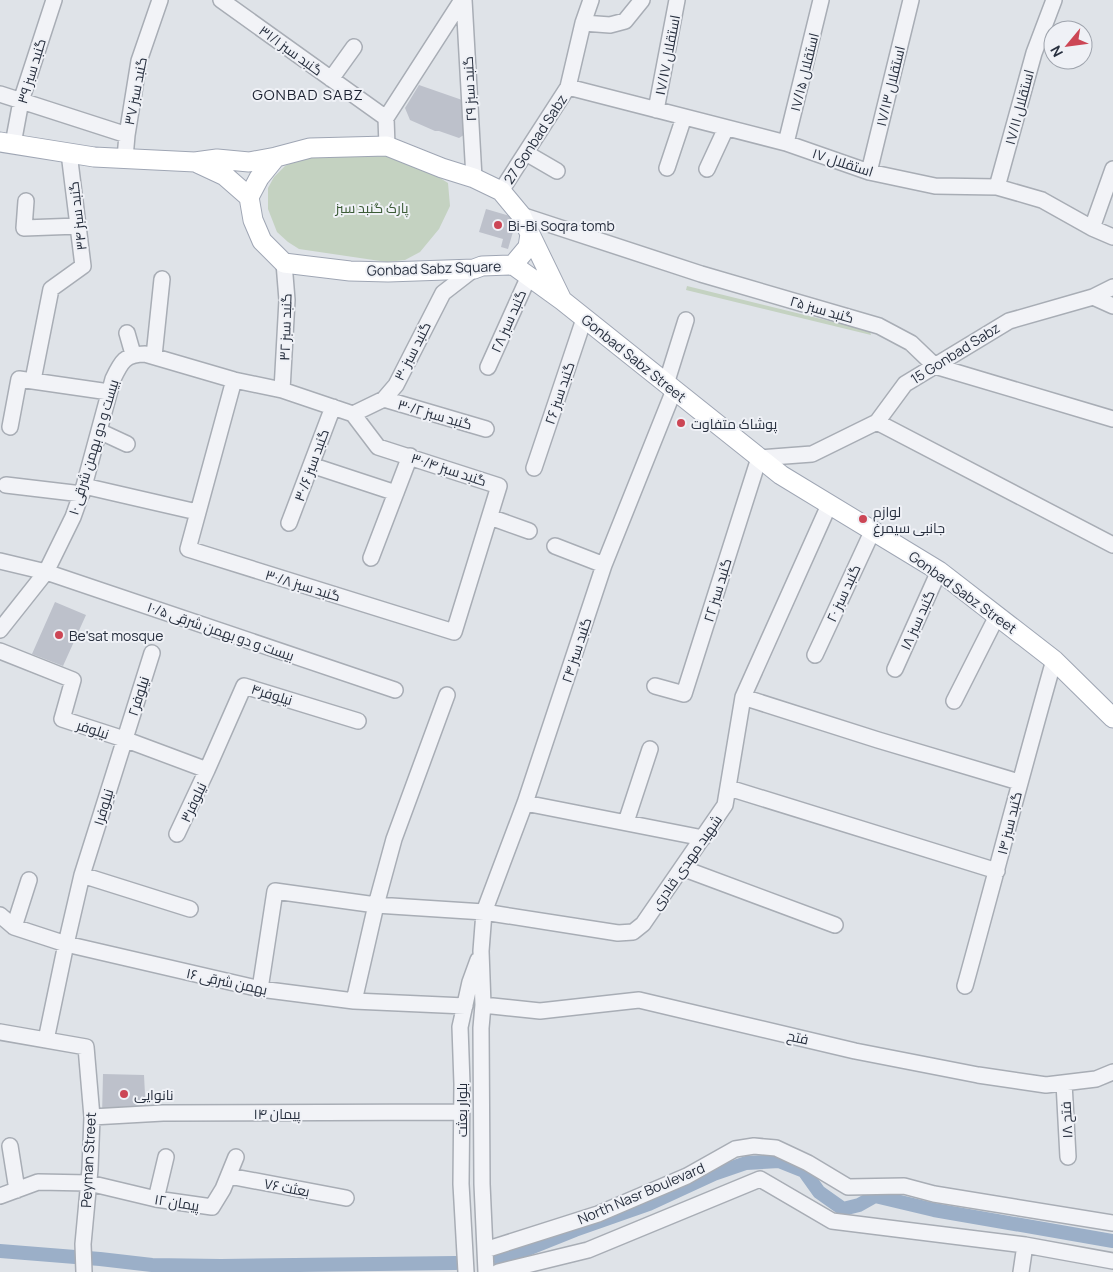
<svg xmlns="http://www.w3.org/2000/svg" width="1113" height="1272" viewBox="0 0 1113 1272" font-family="Manrope,Cairo,sans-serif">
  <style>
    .green { fill: #c4d2c1 }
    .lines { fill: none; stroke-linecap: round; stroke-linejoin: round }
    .canal { stroke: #9bafc8; stroke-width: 14 }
    .building { fill: #bdc1cb }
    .minor-casing { stroke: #a8adb5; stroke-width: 18 }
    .major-casing { stroke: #9fa6b4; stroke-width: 21 }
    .minor { stroke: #f2f3f7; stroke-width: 15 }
    .major { stroke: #fff; stroke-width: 19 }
    .poi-dot { fill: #cc4655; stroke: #eff1f6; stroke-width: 2 }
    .labels { text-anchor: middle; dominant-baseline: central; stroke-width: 4; stroke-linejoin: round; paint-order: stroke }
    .street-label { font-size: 14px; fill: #28303f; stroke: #eff1f6 }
    .park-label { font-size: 14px; fill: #3b5b36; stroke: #eff1f6 }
    .poi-label { font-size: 14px; fill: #28303f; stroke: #eff1f6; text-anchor: start }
    .neighbourhood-label { font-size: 15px; letter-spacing: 1px; fill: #1b2130; stroke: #eff1f6 }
  </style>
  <rect width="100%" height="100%" fill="#dfe3e8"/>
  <path class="green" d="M379,154C404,160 427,169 448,183L450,206L439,229L420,252L405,260L387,262L299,249L288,242L277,232L268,209V188L274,177L285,166L305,156Z
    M687,286L870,331L871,335L686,290Z"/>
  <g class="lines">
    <path class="canal" d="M0,1251L100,1259L152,1265L221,1266L456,1263
      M486,1261L510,1256L575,1230L649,1204L714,1174L746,1163L779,1161L804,1171L819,1192L843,1209L859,1205L875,1196L934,1210L1113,1241"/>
  </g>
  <path class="building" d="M419,85L465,101L467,133L459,138L439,131H435L410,120L405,108Z
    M486,209L517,218L508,249L501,247L503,239L479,232Z
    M55,602L86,615L63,666L32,654Z
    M103,1074L144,1075L146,1114L102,1116Z"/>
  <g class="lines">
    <g class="minor-casing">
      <path id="minor" d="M221,0L386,118
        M464,0L474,178
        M583,23L610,25L625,21L642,0
        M331,79L354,47
        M568,87L786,143L869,172L935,186L997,187L1042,200L1092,228L1113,237
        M0,94L127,135
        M656,110L677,0
        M386,118L462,0
        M386,118L387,146
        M786,143L821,0
        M13,144L21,101L54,0
        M526,153L557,171
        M125,158L127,135L139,61L160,0
        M667,168L684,117
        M707,169L726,128
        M869,172L911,0
        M997,187L1034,53L1054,0
        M501,191L568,87L583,23L591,0
        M26,201L24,228L78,226
        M521,215L701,274L879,326L911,343L935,366L1113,419
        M1092,228L1113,169
        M1093,297L1113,306
        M127,333L133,354
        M154,356L162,279
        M488,367L529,276
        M33,380L51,289L83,266L69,153
        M234,380L188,549L454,632L499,486L378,447L353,414
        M666,384L686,320
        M282,390L287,300L284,263
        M384,399L486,429
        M877,422L1113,545
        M10,427L19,379L109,392
        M99,431L127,444
        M311,465L396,493
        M534,468L584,319
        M6,485L82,494
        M84,486L197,512
        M490,517L529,531
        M289,523L333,407
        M555,546L604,565
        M371,558L410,456
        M0,561L46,572L395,690
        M0,630L46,572L73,517L84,486L113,379C121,362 125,354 145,354L234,380L282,390L353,414L384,399L396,385L443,293L474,269
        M0,651L73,680L62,719L124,739L207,770
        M815,655L872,532
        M895,669L939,571
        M655,686L684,694L759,458L812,454L877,422L905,384L1009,321L1093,297L1113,287
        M743,697L878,740L1019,782
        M954,701L997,616
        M729,788L997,871
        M525,803L703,838
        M626,822L650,749
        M177,834L207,770L244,686L358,721
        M682,868L835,925
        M82,875L190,909
        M0,915L14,927L66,944L260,989L354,1001L465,1006
        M14,927L29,880
        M965,986C995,877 1023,769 1054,660
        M260,989L275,891L376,905L484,912L618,933L633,932L643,924L725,805L743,697L829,505
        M354,1001L376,905L394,839L447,695
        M483,1005L540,1011L639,1000L855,1051L978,1075L1046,1085L1096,1079L1113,1072
        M0,1032L86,1047L92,1117L90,1169L83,1244L84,1272
        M46,1040L66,944L82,875L152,653
        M1064,1083L1068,1157
        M92,1117L163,1113L461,1112
        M10,1146L17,1190
        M229,1176L346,1198
        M0,1196L38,1182L89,1183L156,1199L212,1207L223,1189L236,1157
        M156,1199L166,1157
        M485,1250L598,1214L687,1176L735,1149L754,1146L776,1148L808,1163L848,1187L904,1186L934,1194L1113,1223
        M466,1272L461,1184L462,1084L460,1027L470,982L478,960
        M486,1272L482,1184L481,1028L483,1005L481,951L484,912L525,803L604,565L674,390
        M498,1272L588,1250L760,1179L832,1221L1025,1245L1113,1261
        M1021,1272L1025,1245"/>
    </g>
    <g class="major-casing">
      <path id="major" d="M0,142L94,157L195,162
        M387,146L442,168L474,178L501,191L521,215L530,234L528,247L513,265L482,266L474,269L388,272L350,271L284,263L262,241L253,220L249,197L259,178L276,157L310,148Z
        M249,197L225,176L195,162L217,159L249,162L276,157
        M530,234L561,298
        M513,265L563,301L781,475L939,571L1054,660L1113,718"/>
    </g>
    <use href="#minor" class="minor"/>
    <use href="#major" class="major"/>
  </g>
  <g class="poi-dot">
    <circle cx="498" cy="225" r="5"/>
    <circle cx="681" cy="423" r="5"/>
    <circle cx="863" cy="519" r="5"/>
    <circle cx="59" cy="635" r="5"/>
    <circle cx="124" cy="1094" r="5"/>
  </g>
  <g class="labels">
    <g class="street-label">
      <text transform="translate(291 50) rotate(36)">گنبد سبز ۳۱/۱</text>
      <text transform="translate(667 55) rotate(-79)">استقلال ۱۷/۱۷</text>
      <text transform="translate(31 71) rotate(-73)">گنبد سبز ۳۹</text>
      <text transform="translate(804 72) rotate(-76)">استقلال ۱۷/۱۵</text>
      <text transform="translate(890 86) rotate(-76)">استقلال ۱۷/۱۳</text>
      <text transform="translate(469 89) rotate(-93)">گنبد سبز ۲۹</text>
      <text transform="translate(135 91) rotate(-79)">گنبد سبز ۳۷</text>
      <text transform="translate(1019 107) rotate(-75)">استقلال ۱۷/۱۱</text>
      <text transform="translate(535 139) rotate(-57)">27 Gonbad Sabz</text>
      <text transform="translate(843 162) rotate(18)">استقلال ۱۷</text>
      <text transform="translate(77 216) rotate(-97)">گنبد سبز ۳۴</text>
      <text transform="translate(434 268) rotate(-2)">Gonbad Sabz Square</text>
      <text transform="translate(822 309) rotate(16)">گنبد سبز ۲۵</text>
      <text transform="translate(508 321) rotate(-66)">گنبد سبز ۲۸</text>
      <text transform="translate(285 327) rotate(-88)">گنبد سبز ۳۲</text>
      <text transform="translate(412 351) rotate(-63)">گنبد سبز ۳۰</text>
      <text transform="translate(955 353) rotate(-32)">15 Gonbad Sabz</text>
      <text transform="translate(634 358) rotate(39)">Gonbad Sabz Street</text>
      <text transform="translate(559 393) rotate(-71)">گنبد سبز ۲۶</text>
      <text transform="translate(435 414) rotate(16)">گنبد سبز ۳۰/۲</text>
      <text transform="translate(93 447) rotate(-73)">بیست و دو بهمن شرقی ۱۰</text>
      <text transform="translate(311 465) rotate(-70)">گنبد سبز ۳۰/۶</text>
      <text transform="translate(449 469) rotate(18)">گنبد سبز ۳۰/۴</text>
      <text transform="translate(303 585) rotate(17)">گنبد سبز ۳۰/۸</text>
      <text transform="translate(717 590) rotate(-73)">گنبد سبز ۲۲</text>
      <text transform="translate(963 592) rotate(36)">Gonbad Sabz Street</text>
      <text transform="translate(843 593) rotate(-65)">گنبد سبز ۲۰</text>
      <text transform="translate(917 620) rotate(-66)">گنبد سبز ۱۸</text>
      <text transform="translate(221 631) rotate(19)">بیست و دو بهمن شرقی ۱۰/۵</text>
      <text transform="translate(576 650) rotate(-72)">گنبد سبز ۲۴</text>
      <text transform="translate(272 694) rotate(17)">نیلوفر۴</text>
      <text transform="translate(138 696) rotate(-72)">نیلوفر۲</text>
      <text transform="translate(93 729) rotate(18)">نیلوفر</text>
      <text transform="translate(193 802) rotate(-65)">نیلوفر۳</text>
      <text transform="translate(103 807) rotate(-73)">نیلوفر۱</text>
      <text transform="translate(1009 823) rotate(-76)">گنبد سبز ۱۴</text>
      <text transform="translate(686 862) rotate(-55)">شهید مهدی قادری</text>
      <text transform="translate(227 981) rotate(12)">بهمن شرقی ۱۶</text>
      <text transform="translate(798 1037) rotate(13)">فتح</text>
      <text transform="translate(461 1110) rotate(-90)">بلوار بعثت</text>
      <text x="277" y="1113">پیمان ۱۴</text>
      <text transform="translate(1066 1120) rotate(-93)">فتح ۱۸</text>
      <text transform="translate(88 1160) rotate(-87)">Peyman Street</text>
      <text transform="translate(287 1187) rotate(11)">بعثت ۷۶</text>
      <text transform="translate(641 1193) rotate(-23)">North Nasr Boulevard</text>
      <text transform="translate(177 1202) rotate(9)">پیمان ۱۲</text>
    </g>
    <g class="park-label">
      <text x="372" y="207">پارک گنبد سبز</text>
    </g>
    <g class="poi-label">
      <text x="508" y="225">Bi-Bi Soqra tomb</text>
      <text x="691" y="423">پوشاک متفاوت</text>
      <text x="873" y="511">لوازم<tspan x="873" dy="16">جانبی سیمرغ</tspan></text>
      <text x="69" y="635">Be'sat mosque</text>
      <text x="134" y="1094">نانوایی</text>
    </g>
    <g class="neighbourhood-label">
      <text x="308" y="94">GONBAD SABZ</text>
    </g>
  </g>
  <g transform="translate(1068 45) rotate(241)"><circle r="24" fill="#eff1f6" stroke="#9fa4ad"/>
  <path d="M0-4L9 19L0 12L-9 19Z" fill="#cc4655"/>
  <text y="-8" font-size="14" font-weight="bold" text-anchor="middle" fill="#28303f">N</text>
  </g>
</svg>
